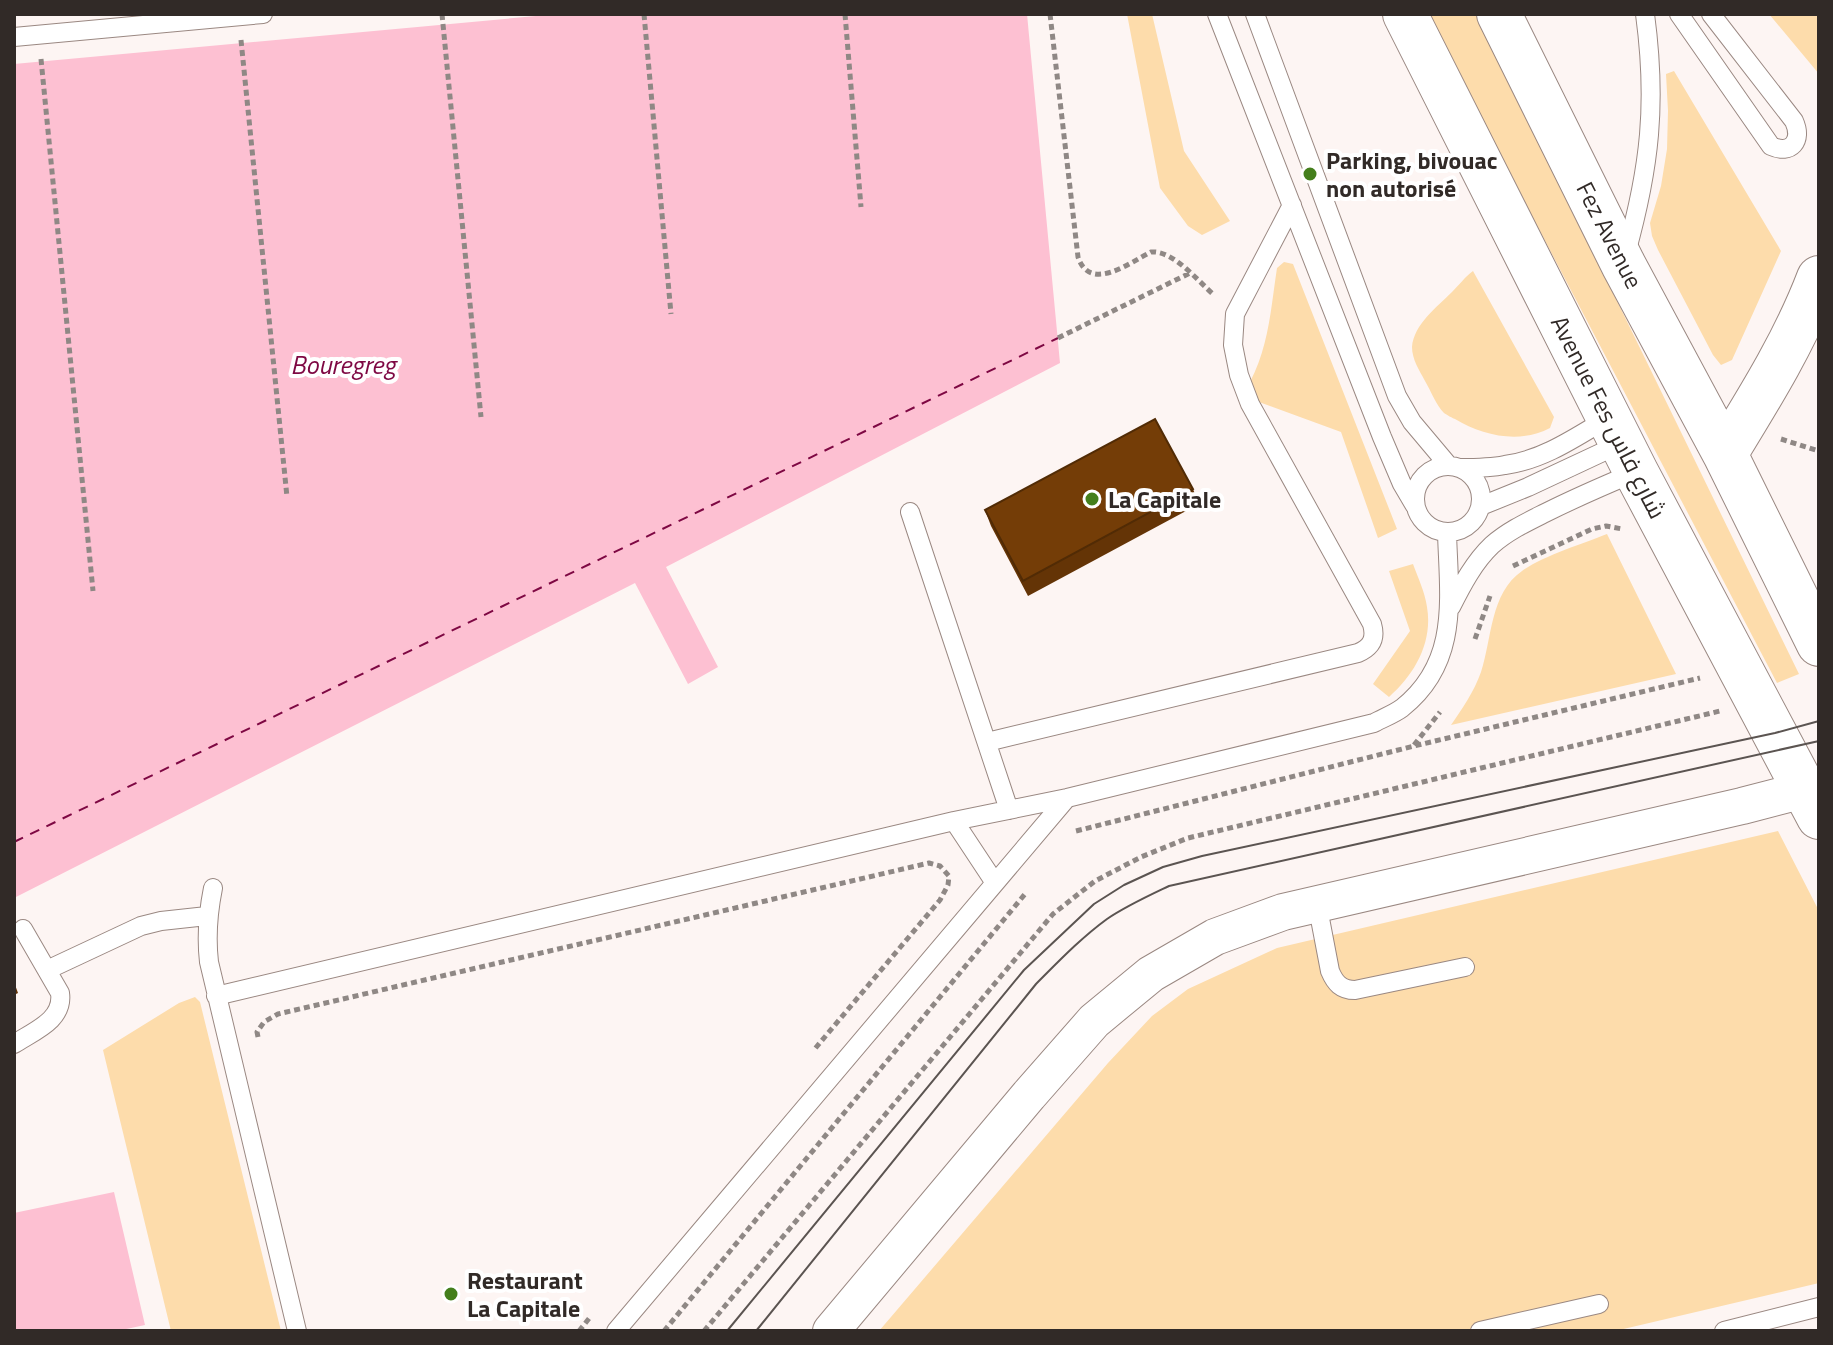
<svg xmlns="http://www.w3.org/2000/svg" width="1833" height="1345" viewBox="0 0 1833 1345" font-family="'Titillium Web',Cairo,sans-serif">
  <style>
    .green { fill: #fddcab }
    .water { fill: #fdc0d2 }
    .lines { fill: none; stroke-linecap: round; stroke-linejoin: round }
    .ferry { stroke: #7e0843; stroke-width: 2; stroke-dasharray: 10 8; stroke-linecap: butt }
    .lane-casing { stroke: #9a8882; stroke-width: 20 }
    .street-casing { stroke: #9a8882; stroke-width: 38 }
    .secondary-casing { stroke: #9a8882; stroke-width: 46 }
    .path { stroke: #8f8885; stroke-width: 5; stroke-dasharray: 6 4; stroke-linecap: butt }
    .lane { stroke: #fff; stroke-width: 18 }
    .street { stroke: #fff; stroke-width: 36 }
    .secondary { stroke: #fff; stroke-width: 44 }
    .tram { stroke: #5b5451; stroke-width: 2 }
    .wall { fill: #643406 }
    .building { fill: #743d07; stroke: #512b05; stroke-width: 2 }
    .poi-dot { fill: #447f1c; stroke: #fff; stroke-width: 3 }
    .labels { text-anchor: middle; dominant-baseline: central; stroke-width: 8; stroke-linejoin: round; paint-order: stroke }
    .poi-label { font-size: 24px; font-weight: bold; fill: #312a27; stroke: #fff; text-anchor: start }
    .street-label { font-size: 24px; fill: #312a27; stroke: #fff }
    .water-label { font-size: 26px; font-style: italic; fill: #7e0843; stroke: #fff }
  </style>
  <rect width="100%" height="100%" fill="#fdf5f3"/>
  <path class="green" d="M1127,14H1152L1184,151L1230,221L1202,235L1188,226L1160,188Z
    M1426,14H1477L1799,674L1777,683Z
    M1769,14H1819V74Z
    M1674,71L1781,251L1732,360L1721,365L1713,355L1658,250L1652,236L1650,223L1661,186L1667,149L1668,111L1666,74Z
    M1284,262L1293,264L1397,529L1378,538L1341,432L1259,402L1250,382C1269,346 1271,307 1277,268Z
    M1473,271L1554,417L1550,428C1520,444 1483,436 1455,419C1454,419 1445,414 1444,413C1436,405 1431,391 1425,381C1419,370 1412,359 1412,347C1414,324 1437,307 1452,292C1460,284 1464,278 1473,271Z
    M1607,534L1676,674L1451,725C1462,709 1474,692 1481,672C1492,639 1490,593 1522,571C1543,556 1582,544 1607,534Z
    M1413,564C1418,578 1425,592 1427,607C1433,642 1415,674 1389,697L1373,684L1410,631L1389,571Z
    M1778,831L1819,911V1283L1615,1331H879L1108,1063L1152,1016L1188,989L1277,948Z
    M195,997L200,1002L281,1331H171L103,1050L179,1003Z"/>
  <path class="water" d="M558,14H1027L1060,363L666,567L718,667L688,684L635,583L14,898V64Z
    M114,1192L145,1325L117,1331H14V1213Z"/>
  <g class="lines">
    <path class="ferry" d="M14,842L1058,338"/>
    <g class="lane-casing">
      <path id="lane" d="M1217,14L1382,437L1402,484L1415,506
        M1255,14L1397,396L1412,422L1449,466
        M1679,14L1771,146C1791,155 1803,141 1794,121L1711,14
        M14,37L263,14
        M1626,253C1650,167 1657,103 1645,14
        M1415 499a33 33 0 1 1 66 0a33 33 0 1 1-66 0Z
        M1460,468C1475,468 1490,468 1505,465C1543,460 1576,437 1608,418
        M1481,506L1528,487L1622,443
        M910,512L1009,810
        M1451,607C1462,585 1474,562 1492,545C1508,531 1527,522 1545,513C1575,498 1605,485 1636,472
        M987,742L1358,653C1372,647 1376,638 1372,624L1250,404L1239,375L1233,345L1235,314L1292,205
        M954,821L995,883
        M213,888C208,913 206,936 209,962L297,1331
        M1317,903L1330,971C1335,983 1341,990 1355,990L1465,967
        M47,970L141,926L161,921L207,916
        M216,996L954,821L1067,798L1374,723C1383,718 1394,714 1402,708C1460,662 1449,598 1447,533
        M14,1044C34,1031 64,1020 60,993L23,929
        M616,1331L1067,798
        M1480,1331L1599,1304
        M1724,1331L1819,1307"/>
    </g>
    <g class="street-casing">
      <path id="street" d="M831,1331L1029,1095L1094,1021L1151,974L1215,937L1283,912L1742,806L1819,786"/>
    </g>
    <g class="secondary-casing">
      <path id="secondary" d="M1405,14L1636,472L1819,817
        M1499,14L1623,264L1725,454L1819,644
        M1725,454C1760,397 1795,341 1819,278"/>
    </g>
    <path class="path" d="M442,14L481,417
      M644,14L671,314
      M845,14L861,207
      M1050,14L1078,257C1090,293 1129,263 1151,252C1173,250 1198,281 1214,295
      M241,40L287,497
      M41,59L93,591
      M1058,338L1190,273
      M1781,439L1819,451
      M1513,566L1592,529L1606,526L1622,529
      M1475,639L1490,596
      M1414,745L1440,712
      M1076,831L1414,746L1700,678
      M258,1037L257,1032L264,1022L278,1014L929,863L940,866L949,876L948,885L940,900L813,1051
      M579,1331L591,1316
      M664,1331L1025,894
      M704,1331L1053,914L1095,881L1141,857L1188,838L1720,711"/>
    <use href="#lane" class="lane"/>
    <use href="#street" class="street"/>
    <use href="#secondary" class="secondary"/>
    <path class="tram" d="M727,1331L1024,970L1094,904L1124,885L1163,867L1202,856L1775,733L1819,721
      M756,1331L1036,984C1059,961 1081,938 1107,919C1126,906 1148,896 1169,886L1819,741"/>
  </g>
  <path class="wall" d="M1193,489L1199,504L1028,596L991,526L985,510Z
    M14,982L18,993L14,995Z"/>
  <path class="building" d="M1155,419L1193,489L1023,581L985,510Z"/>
  <g class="poi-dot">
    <circle cx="1310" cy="174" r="8"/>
    <circle cx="1092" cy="499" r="8"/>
    <circle cx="451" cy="1294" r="8"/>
  </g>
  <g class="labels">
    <g class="poi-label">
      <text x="1326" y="160">Parking, bivouac<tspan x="1326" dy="28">non autorisé</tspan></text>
      <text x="1108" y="499">La Capitale</text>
      <text x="467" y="1280">Restaurant<tspan x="467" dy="28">La Capitale</tspan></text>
    </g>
    <g class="street-label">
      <text transform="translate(1610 235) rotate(63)">Fez Avenue</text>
      <text transform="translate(1609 417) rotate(63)">Avenue Fes شارع فاس</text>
    </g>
    <g class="water-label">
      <text x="343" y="364">Bouregreg</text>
    </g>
  </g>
  <rect width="1833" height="1345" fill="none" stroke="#312a27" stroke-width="32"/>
</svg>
